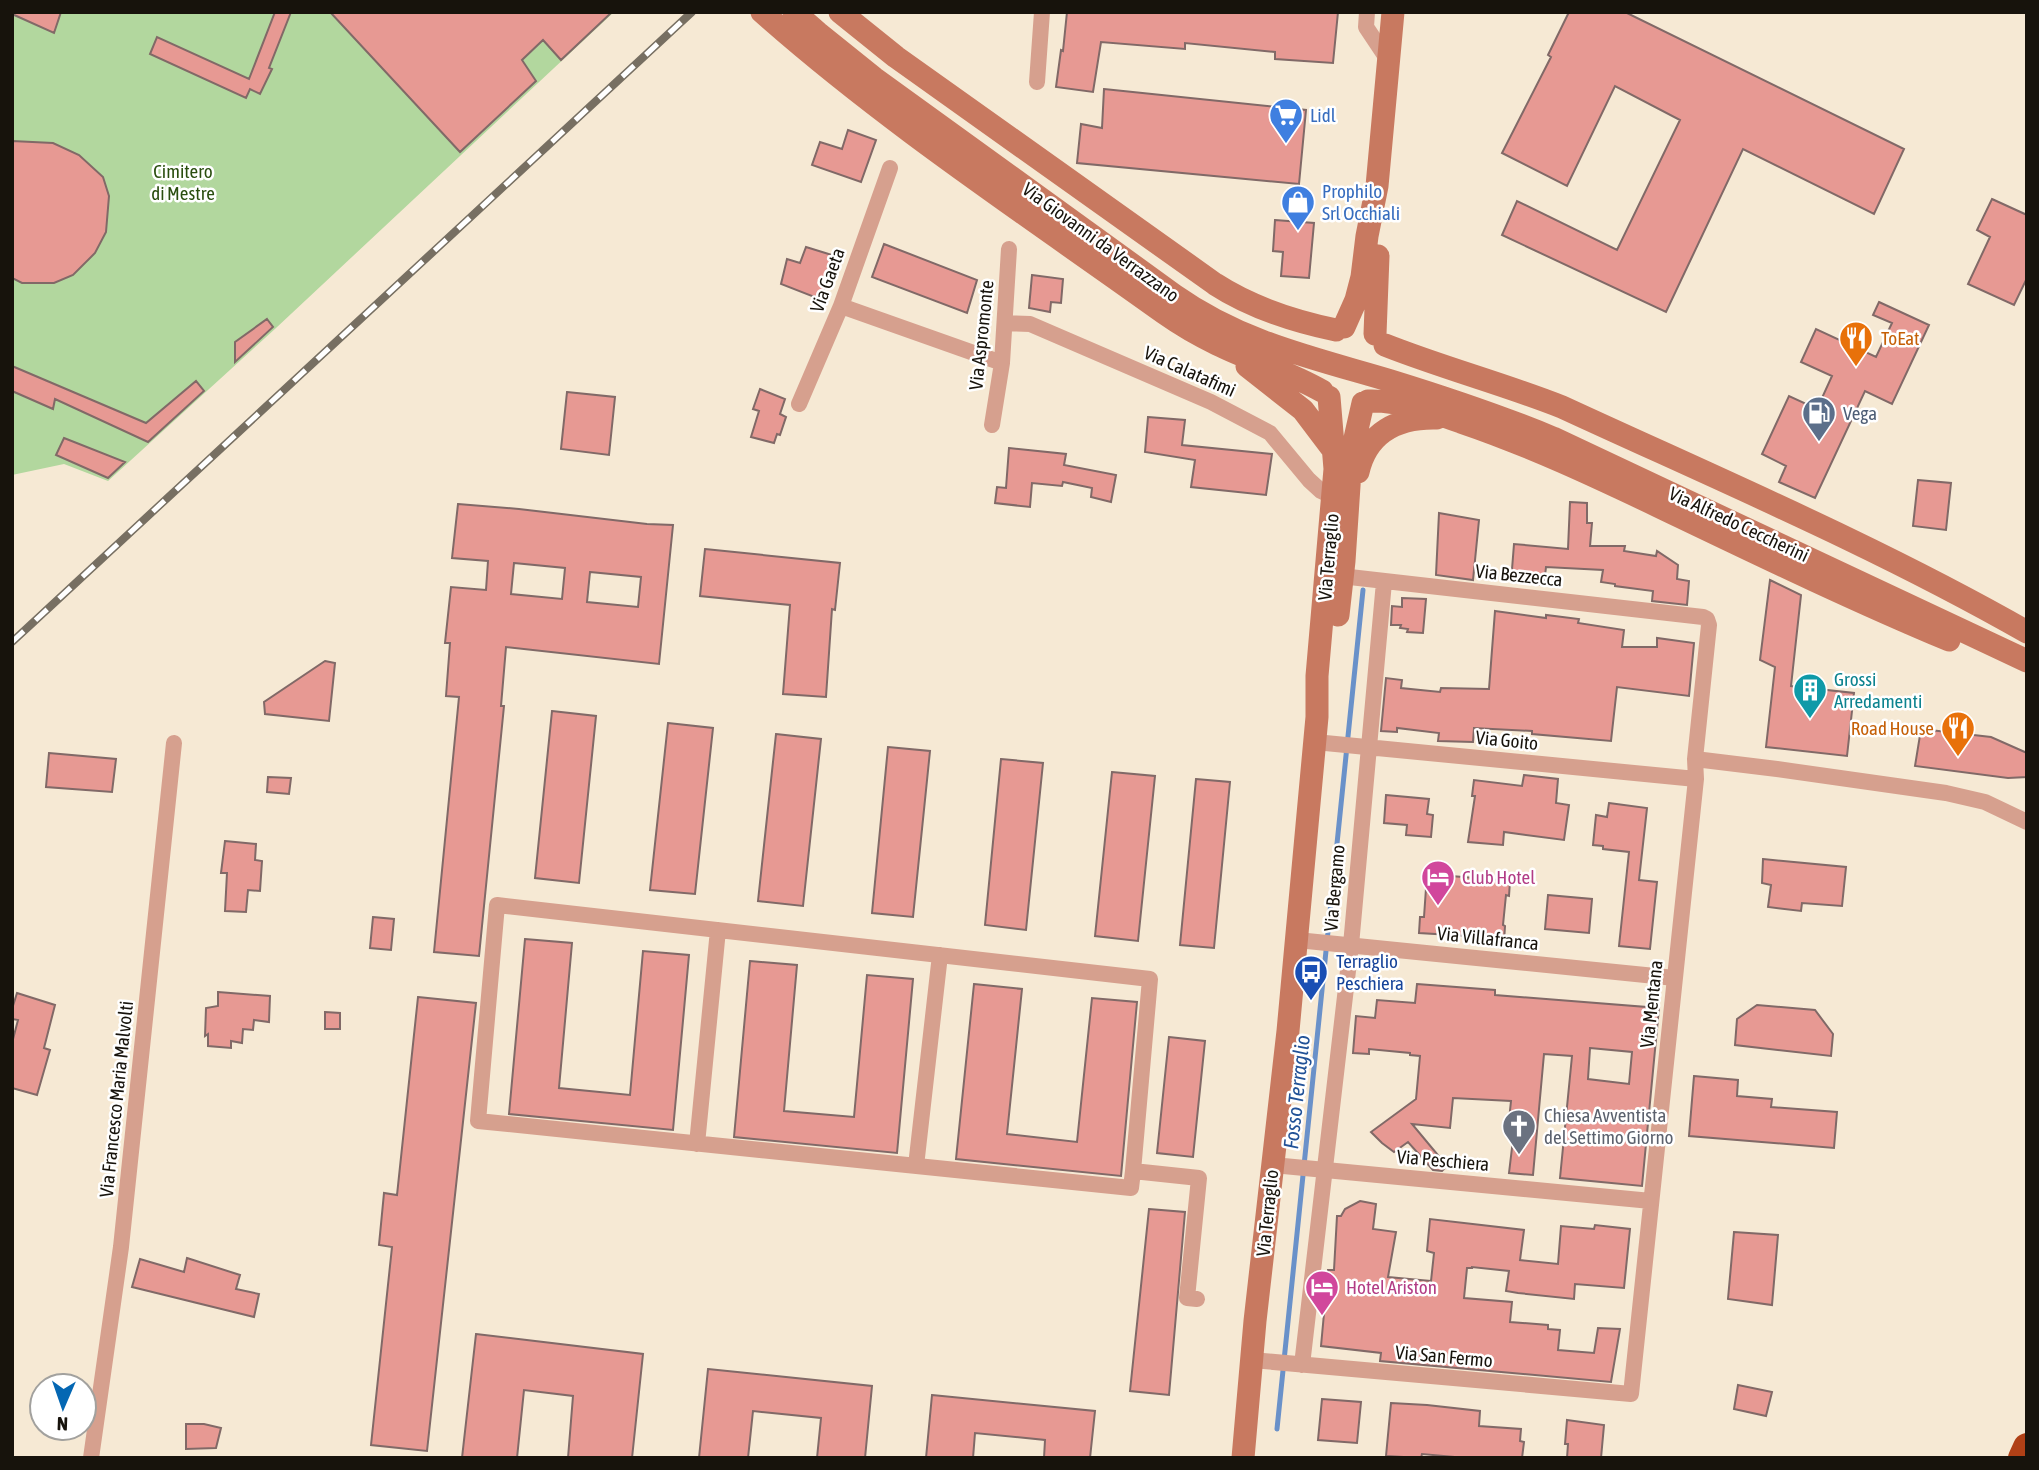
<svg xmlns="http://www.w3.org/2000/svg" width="2039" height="1470" viewBox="0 0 2039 1470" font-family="'Asap Condensed',sans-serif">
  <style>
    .green { fill: #b2d79e }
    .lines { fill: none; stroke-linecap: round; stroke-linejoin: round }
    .stream { stroke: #6a91c9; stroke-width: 5 }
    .building { fill: #e79993; stroke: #816967; stroke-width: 2; fill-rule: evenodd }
    .street { stroke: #d6a08e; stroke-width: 16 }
    .secondary { stroke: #c87960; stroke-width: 23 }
    .highway { stroke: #b04016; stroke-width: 28 }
    .rail-casing { stroke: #776f62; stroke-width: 8 }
    .rail { stroke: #fff; stroke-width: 5; stroke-dasharray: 16; stroke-linecap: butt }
    .labels { text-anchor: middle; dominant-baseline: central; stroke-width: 5; stroke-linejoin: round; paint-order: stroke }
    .shop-label { font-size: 19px; fill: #366cbe; stroke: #fff; text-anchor: start }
    .park-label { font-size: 19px; fill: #2a4e0f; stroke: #fff }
    .street-label { font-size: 19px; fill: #17130c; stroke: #fff }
    .food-label { font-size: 19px; fill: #c56008; stroke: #fff; text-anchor: start }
    .service-label { font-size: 19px; fill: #4e5e75; stroke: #fff; text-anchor: start }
    .culture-label { font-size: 19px; fill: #0d838f; stroke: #fff; text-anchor: start }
    .hotel-label { font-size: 19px; fill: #b23c85; stroke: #fff; text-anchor: start }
    .transit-label { font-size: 19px; fill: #164399; stroke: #fff; text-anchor: start }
    .worship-label { font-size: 19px; fill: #5b616d; stroke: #fff; text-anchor: start }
    .water-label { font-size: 21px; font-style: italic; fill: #225297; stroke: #fff }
  </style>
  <rect width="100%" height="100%" fill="#f6e9d4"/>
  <path class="green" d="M12,12H614L276,328L108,481L64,464L12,475Z"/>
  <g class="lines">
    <path class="stream" d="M1277,1429L1363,590"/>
  </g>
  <path class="building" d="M12,12H61L54,33L12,14Z
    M275,12H291L269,68L272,69L260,94L250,89L246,98L150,54L157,37L249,79Z
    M330,12H612L561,60L543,40L522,60L536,81L460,152Z
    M1067,12H1338L1333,63L1275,59V52L1185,43V49L1101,42L1093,92L1056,87L1061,50L1063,51Z
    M1569,12H1625L1904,149L1874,214L1743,149L1666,312L1502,235L1517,201L1617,250L1680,120L1615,86L1567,186L1502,153L1551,57L1548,55Z
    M1104,89L1306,110L1299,184L1077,163L1081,124L1102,128Z
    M848,130L876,140L861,182L812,165L820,142L842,149Z
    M12,141L53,143L79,155L103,177L109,196L106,232L95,253L73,275L54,283H22L12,278Z
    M1992,199L2027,215V278L2014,305L1968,284L1990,237L1977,230Z
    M1275,220L1314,223L1309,278L1281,276L1283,252L1273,251Z
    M884,244L977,280L967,313L872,277Z
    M806,247L835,256L827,288L826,287L822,300L781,284L787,259L800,263Z
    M1032,275L1063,279L1061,303L1051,302L1050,312L1029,308Z
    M1879,302L1929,325L1892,404L1865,391L1815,498L1779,482L1786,466L1762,454L1789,396L1817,409L1832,376L1801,362L1816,329L1876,357L1892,323L1873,315Z
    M267,319L273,327L235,362V342Z
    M12,366L146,423L196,381L204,391L148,442L55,399L53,409L12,391Z
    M760,389L785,399L780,414L786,417L780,435L777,434L774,443L751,437L759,411L753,409Z
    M567,392L615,397L609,455L561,449Z
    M1148,417L1185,420L1182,445L1272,454L1266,495L1191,487L1195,460L1145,452Z
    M64,438L125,462L108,478L56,455Z
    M1009,448L1066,454L1064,465L1116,475L1111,502L1091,497L1092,488L1063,482L1062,486L1032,483L1030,507L995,503L997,487L1006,488Z
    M1918,480L1951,483L1946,530L1913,526Z
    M1570,502L1587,503V523H1592L1590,546H1625L1624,551L1656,556L1657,551L1678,565L1677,579L1689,581L1687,605L1652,601L1653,591L1615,586V584L1601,582L1603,570L1546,567L1544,585L1511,582L1514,544L1568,549Z
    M458,504L519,509L647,524L673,525L659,664L506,647L501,706H504L479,956L434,952L459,697L446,696L450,643H445L451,587L486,590L488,561L452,558ZM514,563L565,568L562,599L511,594ZM590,572L641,577L638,607L587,602Z
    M1439,513L1479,520L1473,580L1436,575Z
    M705,549L840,563L835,610L832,609L826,697L783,694L790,605L700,596Z
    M1770,580L1801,595L1791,686L1854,693L1847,756L1766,747L1775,667L1760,660Z
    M1402,598L1426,599L1423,633L1407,632L1408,629L1400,628L1401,625H1391L1392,606L1402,607Z
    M1495,611L1546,618V615L1579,619L1578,623L1624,630L1622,647H1657V638L1694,643L1689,696L1617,687L1611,741L1532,734V731L1474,728L1473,742L1438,741L1439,733L1397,728V732L1381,731L1386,678L1402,680L1401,688L1440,692L1441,688L1489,689Z
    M325,661L335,663L329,721L265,714L264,702Z
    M552,711L596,716L579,883L535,878Z
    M668,723L713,728L695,894L650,890Z
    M1921,729L1991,737L2027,753V777L2008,778L1915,766Z
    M776,734L821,739L803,906L758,901Z
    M888,747L930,751L913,917L872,913Z
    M49,753L116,759L112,792L46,787Z
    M1001,759L1043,763L1026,930L985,925Z
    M1112,772L1155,776L1138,941L1095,936Z
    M1524,775L1558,779L1556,803L1569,805L1564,840L1504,832L1503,845L1468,842L1475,796H1472L1474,780L1522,786Z
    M268,777L291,778L289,794L267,792Z
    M1196,779L1230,782L1214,948L1180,945Z
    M1386,795L1429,799L1427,814L1433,815L1431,837L1406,835L1407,825L1384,823Z
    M1609,803L1647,808L1639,880L1657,882L1650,949L1619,946L1629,852L1603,849V846L1593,845L1596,815L1607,817Z
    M225,841L256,844L255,860L262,861L260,891L248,890L246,912L225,911L227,873H221Z
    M1763,859L1846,867L1842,906L1802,903L1801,911L1768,907L1771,885L1762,883Z
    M1427,874L1510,881L1509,896L1506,895L1503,925L1505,926L1504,942L1468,938V936L1419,933L1420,917H1424Z
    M1548,895L1592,899L1589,933L1545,929Z
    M373,917L394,919L391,950L370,948Z
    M525,939L572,943L559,1088L630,1095L643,951L689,955L673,1130L509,1114Z
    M750,961L797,965L784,1111L854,1117L867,975L913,979L897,1153L734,1137Z
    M974,984L1022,989L1007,1134L1077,1142L1092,998L1137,1002L1121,1176L956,1159Z
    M1417,984L1495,990V995L1659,1008L1642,1186L1560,1178L1572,1056L1544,1054L1533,1175L1509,1173L1514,1131L1508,1130L1511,1101L1453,1098L1450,1128L1412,1124L1447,1166L1442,1171L1433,1170L1408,1142L1394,1152L1382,1143L1371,1132L1416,1099L1420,1056L1410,1055V1053L1369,1049V1054L1353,1053L1356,1016L1375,1018L1377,1000L1415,1003ZM1590,1048L1632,1052L1629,1084L1588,1079Z
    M218,992L270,996L269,1022L254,1020L253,1030L243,1029L242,1043L231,1041V1048L208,1046V1034L205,1036L206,1008L218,1006Z
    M17,993L55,1005L44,1048L50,1050L37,1095L12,1088V1043L18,1020L12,1019V1009Z
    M418,997L476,1003L427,1451L371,1445L392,1247L379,1245L384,1193L397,1195Z
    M1757,1005L1815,1010L1833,1034L1831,1056L1735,1045L1737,1019Z
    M325,1012L340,1013V1029H325Z
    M1169,1037L1205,1041L1193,1157L1157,1153Z
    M1694,1076L1738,1080L1737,1096L1772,1099L1771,1107L1837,1112L1834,1148L1689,1136Z
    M1360,1201L1376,1204L1373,1229L1396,1232L1388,1277L1431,1281L1434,1253L1427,1251L1430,1219L1524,1230L1520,1260L1558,1264L1561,1226L1594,1229L1595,1225L1630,1229L1624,1288L1575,1284L1574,1299L1518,1293L1506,1291L1509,1271L1472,1267V1268H1467L1464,1298L1512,1302L1510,1322L1548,1325V1329L1560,1330L1558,1350L1594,1353L1598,1328L1620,1329L1611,1382L1380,1361L1381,1353L1321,1346L1328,1270H1334L1337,1216H1341L1345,1209Z
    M1149,1209L1185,1212L1169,1395L1130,1391Z
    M1734,1232L1778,1235L1772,1305L1728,1299Z
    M187,1258L240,1275L236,1289L259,1294L254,1317L132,1287L140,1259L184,1272Z
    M476,1334L643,1354L632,1458H568L573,1396L524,1390L517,1458H462Z
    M708,1369L872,1386L865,1458H817L821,1418L753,1411L748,1458H699Z
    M1738,1385L1772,1392L1766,1416L1734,1409Z
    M932,1395L1095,1411L1090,1458H1044L1045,1440L975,1433L973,1458H926Z
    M1322,1399L1361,1402L1357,1443L1318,1440Z
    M1391,1403L1427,1405L1480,1411L1479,1426L1521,1429L1520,1441L1524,1442L1522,1458H1466L1422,1454L1421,1458L1386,1456Z
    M1567,1420L1604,1425L1601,1458H1567L1568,1444H1565Z
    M186,1424H204L221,1428L216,1448L186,1449Z"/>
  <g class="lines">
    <path class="street" d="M1367,12L1366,27L1388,60
      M1037,82L1042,12
      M841,306L1002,363
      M1005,323L1030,324L1211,402L1270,433L1309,480L1321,491L1334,497
      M799,404L841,306L890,168
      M992,425L1002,363L1009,249
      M1315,742L1696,779
      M1695,759L1777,769L1946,793L1985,802L2027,822
      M1297,940L1675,978
      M697,1144L718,930
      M1273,1165L1651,1201
      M916,1166L940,955
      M1133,1171L1131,1188L478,1121L497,905L1150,979L1133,1171L1199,1178L1187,1298L1197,1299
      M1252,1360L1631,1394L1696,779L1695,759L1709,625L1707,619L1703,617L1332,575
      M1302,1365L1351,945L1384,582
      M91,1458L121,1247L174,743"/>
    <path class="secondary" d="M762,12C887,123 1029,216 1164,313C1181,325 1198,335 1217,344C1252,361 1289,372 1322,391
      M794,12L818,33L874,78L1174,295C1242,343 1314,358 1391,381C1446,398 1500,416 1553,438L2027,661
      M840,12L896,57L1215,284C1252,308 1293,321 1336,330
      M1344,327L1356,300L1362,277L1367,236L1377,186L1393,12
      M1375,334L1378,256
      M1385,345C1443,368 1504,384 1562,407C1718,479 1878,547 2027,632
      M1247,366L1303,410L1334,451
      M1368,401C1400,400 1431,411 1461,422C1529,445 1595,476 1660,507C1756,553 1851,599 1949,640
      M1358,472C1367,432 1398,417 1437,418
      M1338,615L1344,561L1351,456L1363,403
      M1243,1458L1255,1321L1288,1031L1317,717V676L1335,469L1329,397"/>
    <path class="highway" d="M2022,1458L2027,1447"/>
    <g class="rail-casing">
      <path id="rail" d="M12,642L692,12"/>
    </g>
    <use href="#rail" class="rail"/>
  </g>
  <defs>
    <g id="supermarket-pin" transform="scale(1.75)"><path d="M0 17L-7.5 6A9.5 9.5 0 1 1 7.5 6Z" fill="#3f7fe0" stroke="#fff"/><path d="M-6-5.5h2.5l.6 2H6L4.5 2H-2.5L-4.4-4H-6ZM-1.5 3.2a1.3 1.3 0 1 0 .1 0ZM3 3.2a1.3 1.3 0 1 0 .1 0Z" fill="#fff"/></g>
    <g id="shop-pin" transform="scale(1.75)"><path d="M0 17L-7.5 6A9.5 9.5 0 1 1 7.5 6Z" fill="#3f7fe0" stroke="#fff"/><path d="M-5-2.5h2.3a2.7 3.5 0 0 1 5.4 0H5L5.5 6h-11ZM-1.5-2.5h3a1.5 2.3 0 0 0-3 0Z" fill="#fff"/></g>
    <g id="restaurant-pin" transform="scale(1.75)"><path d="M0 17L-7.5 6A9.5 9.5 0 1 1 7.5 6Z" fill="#e8710a" stroke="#fff"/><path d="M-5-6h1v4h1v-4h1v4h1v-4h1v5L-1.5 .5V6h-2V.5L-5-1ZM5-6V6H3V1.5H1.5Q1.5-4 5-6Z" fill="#fff"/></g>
    <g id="fuel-pin" transform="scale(1.75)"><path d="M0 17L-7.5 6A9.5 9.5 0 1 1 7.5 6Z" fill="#5c6f8a" stroke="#fff"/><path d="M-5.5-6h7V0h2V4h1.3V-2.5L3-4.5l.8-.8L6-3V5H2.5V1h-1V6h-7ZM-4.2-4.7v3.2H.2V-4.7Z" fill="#fff"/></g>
    <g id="building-pin" transform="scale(1.75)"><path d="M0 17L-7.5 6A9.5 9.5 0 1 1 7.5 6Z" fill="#0f9aa8" stroke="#fff"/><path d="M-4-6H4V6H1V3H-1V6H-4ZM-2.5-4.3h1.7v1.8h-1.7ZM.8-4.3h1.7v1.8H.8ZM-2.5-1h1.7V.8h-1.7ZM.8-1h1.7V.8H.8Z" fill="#fff"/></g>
    <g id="hotel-pin" transform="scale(1.75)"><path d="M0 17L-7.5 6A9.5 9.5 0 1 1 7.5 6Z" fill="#d1479c" stroke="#fff"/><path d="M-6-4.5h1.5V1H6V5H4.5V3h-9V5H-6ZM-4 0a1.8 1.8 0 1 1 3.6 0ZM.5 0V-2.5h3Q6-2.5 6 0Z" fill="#fff"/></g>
    <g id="bus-pin" transform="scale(1.75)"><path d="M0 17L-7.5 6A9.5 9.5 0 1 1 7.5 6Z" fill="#1a4fb4" stroke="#fff"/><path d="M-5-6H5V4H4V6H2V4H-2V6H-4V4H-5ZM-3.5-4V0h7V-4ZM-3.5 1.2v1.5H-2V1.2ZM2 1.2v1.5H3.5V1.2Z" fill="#fff"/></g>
    <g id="church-pin" transform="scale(1.75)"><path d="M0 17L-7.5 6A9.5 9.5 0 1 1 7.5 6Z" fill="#6b7280" stroke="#fff"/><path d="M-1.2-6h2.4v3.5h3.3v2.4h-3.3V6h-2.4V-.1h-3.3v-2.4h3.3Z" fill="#fff"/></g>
  </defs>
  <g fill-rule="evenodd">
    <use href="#supermarket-pin" x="1286" y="115"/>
    <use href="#shop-pin" x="1298" y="202"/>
    <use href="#restaurant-pin" x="1856" y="338"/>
    <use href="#fuel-pin" x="1819" y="413"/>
    <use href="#building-pin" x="1810" y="690"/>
    <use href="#restaurant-pin" x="1958" y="728"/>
    <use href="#hotel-pin" x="1438" y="877"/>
    <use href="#bus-pin" x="1311" y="972"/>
    <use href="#church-pin" x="1519" y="1126"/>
    <use href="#hotel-pin" x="1322" y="1287"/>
  </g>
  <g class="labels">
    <g class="shop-label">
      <text x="1310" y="115">Lidl</text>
      <text x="1322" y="191">Prophilo<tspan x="1322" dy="22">Srl Occhiali</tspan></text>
    </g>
    <g class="park-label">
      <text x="183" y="171">Cimitero<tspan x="183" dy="22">di Mestre</tspan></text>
    </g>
    <g class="street-label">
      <text transform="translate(1101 242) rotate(36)">Via Giovanni da Verrazzano</text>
      <text transform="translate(827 280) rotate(-70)">Via Gaeta</text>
      <text transform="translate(981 335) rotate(-84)">Via Aspromonte</text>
      <text transform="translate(1190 371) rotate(24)">Via Calatafimi</text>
      <text transform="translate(1739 524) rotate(25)">Via Alfredo Ceccherini</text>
      <text transform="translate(1328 557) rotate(-85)">Via Terraglio</text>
      <text transform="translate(1519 575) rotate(6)">Via Bezzecca</text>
      <text transform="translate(1507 740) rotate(6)">Via Goito</text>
      <text transform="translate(1334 888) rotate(-85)">Via Bergamo</text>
      <text transform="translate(1488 938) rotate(6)">Via Villafranca</text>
      <text transform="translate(1651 1004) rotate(-84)">Via Mentana</text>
      <text transform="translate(116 1099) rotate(-84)">Via Francesco Maria Malvolti</text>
      <text transform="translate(1443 1160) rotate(5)">Via Peschiera</text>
      <text transform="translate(1267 1213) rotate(-84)">Via Terraglio</text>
      <text transform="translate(1444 1356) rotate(5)">Via San Fermo</text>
    </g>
    <g class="food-label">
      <text x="1881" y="338">ToEat</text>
      <text x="1934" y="728" text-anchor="end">Road House</text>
    </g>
    <g class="service-label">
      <text x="1843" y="413">Vega</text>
    </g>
    <g class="culture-label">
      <text x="1834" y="679">Grossi<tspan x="1834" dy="22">Arredamenti</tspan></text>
    </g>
    <g class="hotel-label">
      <text x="1462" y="877">Club Hotel</text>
      <text x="1346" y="1287">Hotel Ariston</text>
    </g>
    <g class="transit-label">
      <text x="1336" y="961">Terraglio<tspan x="1336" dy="22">Peschiera</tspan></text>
    </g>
    <g class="worship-label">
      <text x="1544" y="1115">Chiesa Avventista<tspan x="1544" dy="22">del Settimo Giorno</tspan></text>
    </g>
    <g class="water-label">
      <text transform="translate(1296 1092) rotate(-84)">Fosso Terraglio</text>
    </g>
  </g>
  <rect width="2039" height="1470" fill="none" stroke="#17130c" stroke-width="28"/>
  <g transform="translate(63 1407) rotate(182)"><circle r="33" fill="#ffffff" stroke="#a2a19e" stroke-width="2"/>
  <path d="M0-5L12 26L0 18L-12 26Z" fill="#0467b3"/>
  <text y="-10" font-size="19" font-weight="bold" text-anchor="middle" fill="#17130c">N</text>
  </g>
</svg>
